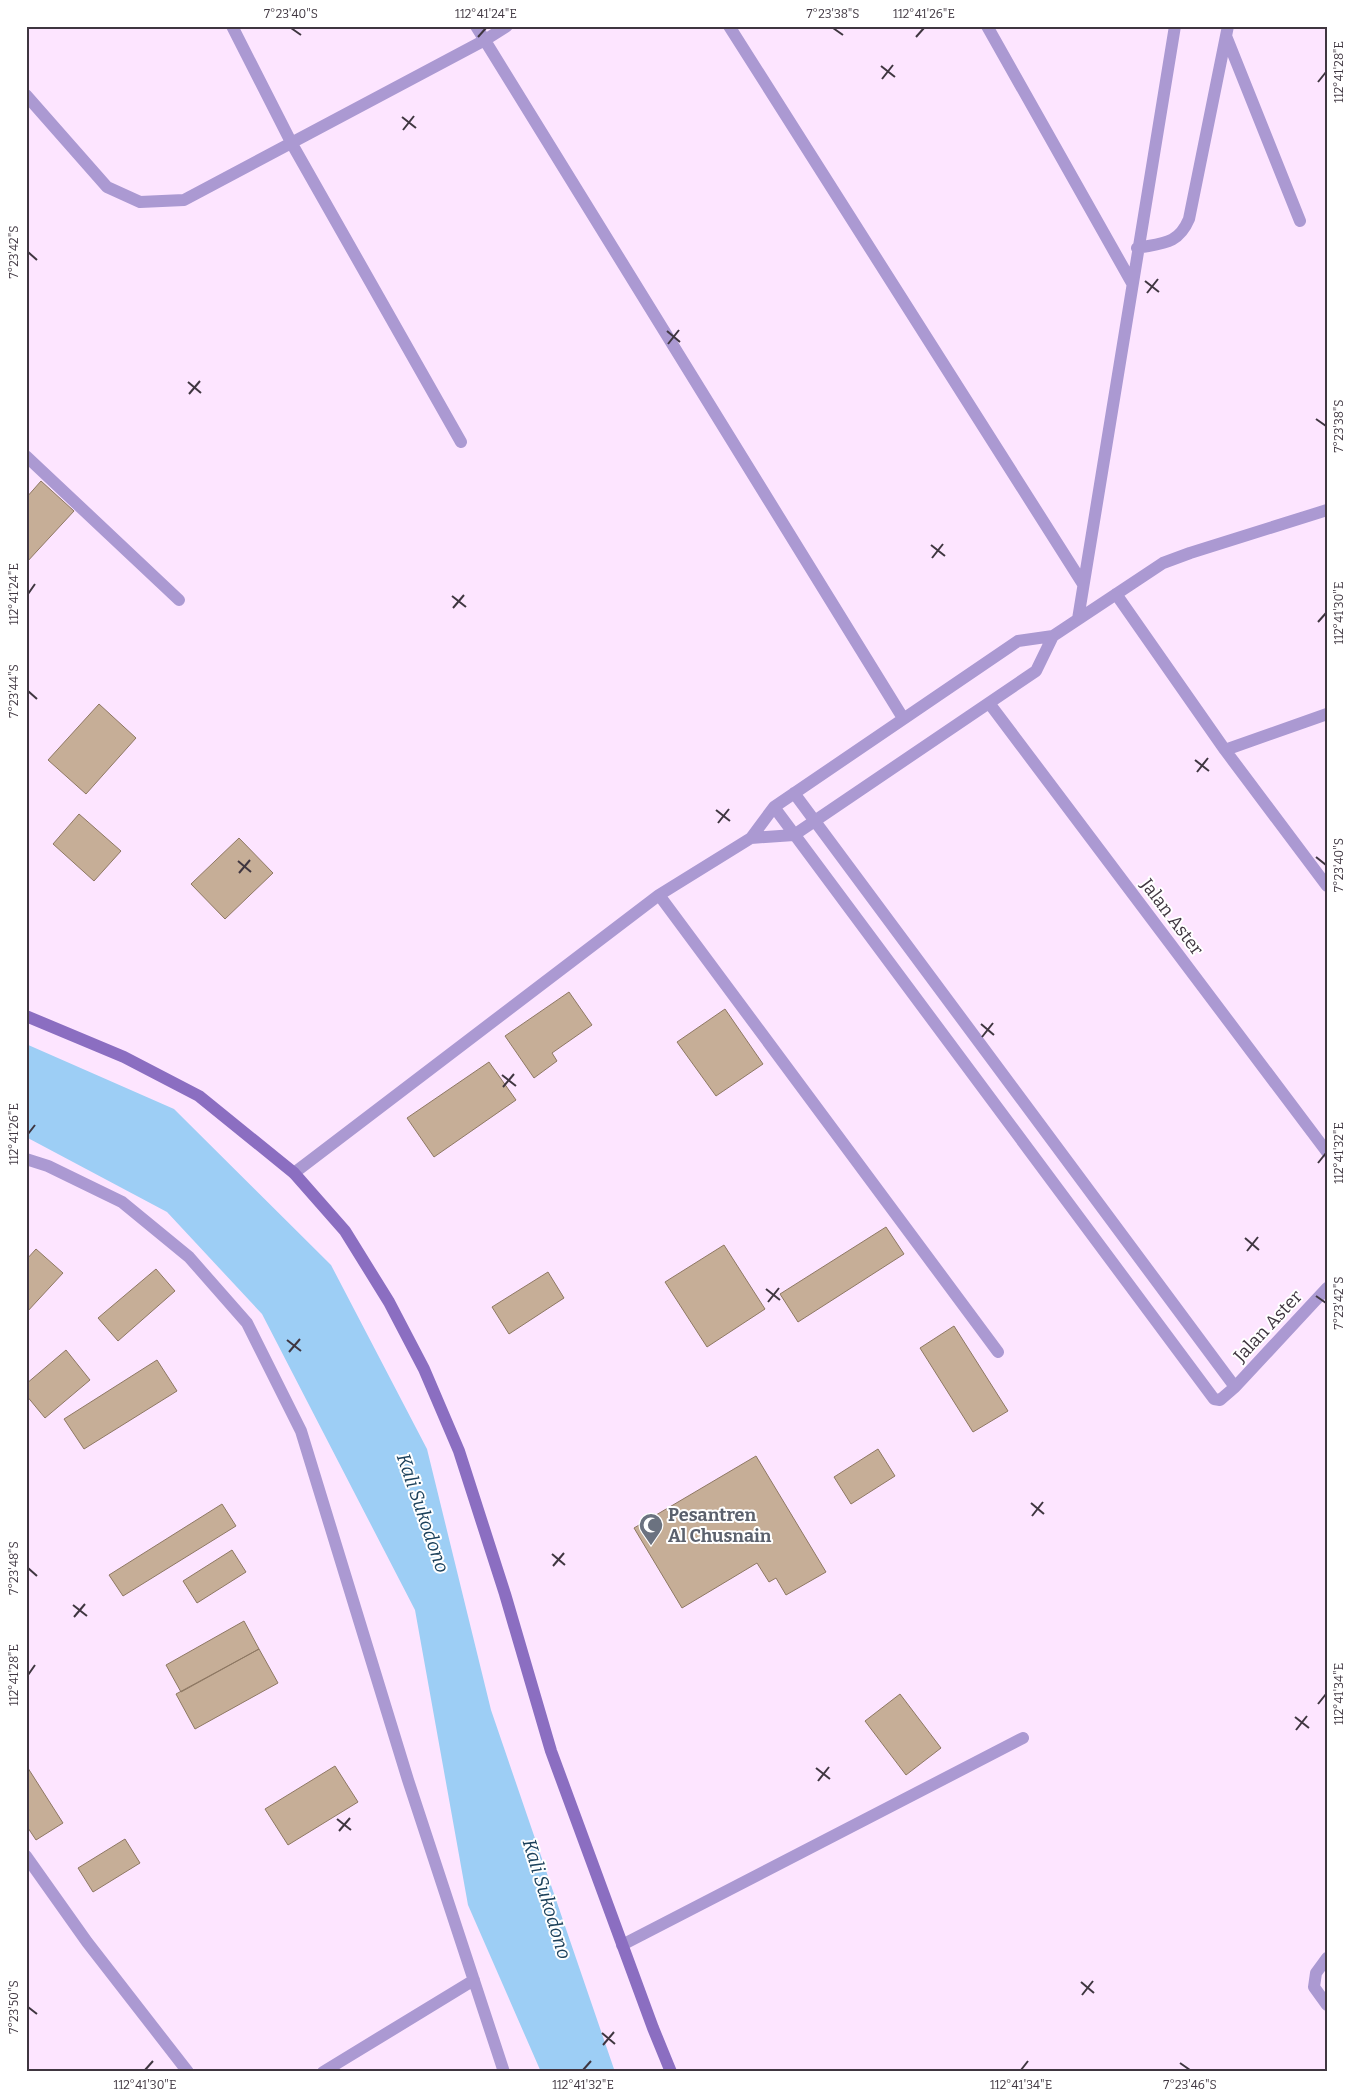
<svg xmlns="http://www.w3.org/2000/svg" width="1353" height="2098" viewBox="0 0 1353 2098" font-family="Bitter,serif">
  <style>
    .water { fill: #9dcef5 }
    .building { fill: #c6ae97; stroke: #8e7863 }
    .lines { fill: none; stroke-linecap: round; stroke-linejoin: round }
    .minor { stroke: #ab99d2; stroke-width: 12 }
    .secondary { stroke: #8b6ec1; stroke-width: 12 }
    .ticks { fill: none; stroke: #3f3640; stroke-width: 2 }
    .labels { text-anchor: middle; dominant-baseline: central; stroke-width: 4; stroke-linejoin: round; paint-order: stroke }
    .street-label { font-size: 18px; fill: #3f3640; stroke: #fff }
    .worship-label { font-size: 18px; font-weight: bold; fill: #5b616d; stroke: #fff; text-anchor: start }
    .water-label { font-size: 19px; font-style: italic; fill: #1c415b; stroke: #fff }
    .neatline { fill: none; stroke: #3f3640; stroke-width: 2 }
    .ticks-label { font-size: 12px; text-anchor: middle; fill: #3f3640 }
  </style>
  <rect width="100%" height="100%" fill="#fde5ff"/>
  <path class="water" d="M26,1044L174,1109L331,1265L427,1449L491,1710L615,2072H541L468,1905L415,1610L262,1314L167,1212L26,1137Z"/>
  <path class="building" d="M41,481L74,511L26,563V498Z
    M99,704L136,738L86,794L48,760Z
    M79,814L121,851L94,881L53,844Z
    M239,838L273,873L225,919L191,884Z
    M569,992L592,1025L552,1053L557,1061L534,1078L505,1036Z
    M725,1009L763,1064L716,1096L677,1042Z
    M489,1062L516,1100L434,1157L407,1118Z
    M886,1227L904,1254L798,1322L780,1294Z
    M724,1245L765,1309L707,1347L665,1282Z
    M36,1249L63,1273L26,1313V1260Z
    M156,1269L175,1291L118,1341L98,1318Z
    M548,1272L564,1298L509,1334L492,1307Z
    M954,1326L1008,1411L973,1432L920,1348Z
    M66,1350L90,1380L45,1418L26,1395V1384Z
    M157,1360L177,1391L84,1449L64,1419Z
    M878,1449L895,1476L851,1504L834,1477Z
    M756,1456L826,1572L786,1595L776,1578L769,1582L757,1563L682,1608L634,1528Z
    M222,1504L236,1526L123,1596L109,1575Z
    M232,1550L246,1572L197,1603L183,1581Z
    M244,1621L259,1649L181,1692L166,1665Z
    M259,1649L278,1683L195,1729L176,1694Z
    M900,1694L941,1748L906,1775L865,1721Z
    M26,1765L63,1823L36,1840L26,1825Z
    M335,1766L358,1802L288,1845L265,1809Z
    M125,1839L140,1863L93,1892L78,1868Z"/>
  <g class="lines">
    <path class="minor" d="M232,26L292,144L461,442
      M476,26L903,718
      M729,26L1083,584
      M987,26L1132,283
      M1226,36L1300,221
      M26,95L107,187L140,202L184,200L485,40L507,26
      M1137,248C1162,243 1178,245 1189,219L1228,26
      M26,456L179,600
      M1116,594L1225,750L1327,886
      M1078,619L1175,26
      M1053,636L1036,671L794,835L751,838L774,807L1018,641Z
      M1053,636L1163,563L1190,553L1327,510
      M989,703L1327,1152
      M1225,750L1327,714
      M794,793L1235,1387
      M774,807L1214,1399L1220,1400L1235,1387L1327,1288
      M659,895L998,1352
      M26,1159L48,1166L122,1202L189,1257L247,1323L301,1431L408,1780L504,2072
      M294,1173L659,895L751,838
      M26,1856L87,1942L188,2072
      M622,1945L1023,1738
      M1327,1958L1316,1973L1314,1987L1327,2005
      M323,2072L474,1980"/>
    <path class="secondary" d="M26,1016L124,1057L199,1096L294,1173L345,1231L389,1302L424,1369L459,1451L505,1594L551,1751L653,2028L671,2072"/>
  </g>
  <path class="ticks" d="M291,28L301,35M833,28L843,35M478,37L486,28M916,37L924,28M881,66L895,77M882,79L893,65M1318,82L1326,72M402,117L416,128M403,130L414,116M28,252L37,260M1145,281L1159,292M1147,293L1158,279M667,331L680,342M668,344L679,330M188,382L201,393M189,394L200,381M1316,419L1326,426M931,545L945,556M932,558L943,544M28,594L35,584M452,596L466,607M453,608L464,595M1318,622L1326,613M28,691L37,699M1195,760L1209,771M1197,772L1208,758M716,810L730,821M718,823L729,809M1316,857L1326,865M238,861L251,872M239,873L250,860M981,1024L994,1035M982,1037L993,1023M502,1075L516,1086M503,1087L514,1074M28,1134L35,1125M1318,1163L1326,1153M1245,1238L1259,1250M1247,1251L1258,1237M766,1289L780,1300M1316,1296L1326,1303M768,1302L779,1288M287,1340L301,1351M289,1352L300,1339M1031,1503L1044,1514M1032,1516L1043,1502M552,1554L565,1565M553,1566L564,1553M28,1568L37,1576M73,1605L87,1616M74,1617L85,1604M28,1675L35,1665M1318,1704L1326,1694M1295,1717L1309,1728M1296,1730L1307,1716M816,1768L830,1779M818,1781L829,1767M337,1819L351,1830M339,1831L350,1818M1081,1982L1094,1993M1082,1995L1093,1981M28,2007L37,2014M602,2033L615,2044M603,2045L614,2032M1180,2063L1190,2070M145,2070L153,2061M583,2070L591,2061M1021,2070L1028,2061"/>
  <defs>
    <g id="mosque-pin" transform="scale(1.25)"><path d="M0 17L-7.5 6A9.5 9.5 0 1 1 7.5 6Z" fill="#6b7280" stroke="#fff"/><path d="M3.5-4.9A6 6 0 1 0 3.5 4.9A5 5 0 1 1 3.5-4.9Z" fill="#fff"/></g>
  </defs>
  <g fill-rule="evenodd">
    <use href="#mosque-pin" x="651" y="1525"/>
  </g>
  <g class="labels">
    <g class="street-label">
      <text transform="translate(1172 917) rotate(53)">Jalan Aster</text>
      <text transform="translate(1268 1326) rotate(-47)">Jalan Aster</text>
    </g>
    <g class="worship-label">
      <text x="668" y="1515">Pesantren<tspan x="668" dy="21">Al Chusnain</tspan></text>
    </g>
    <g class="water-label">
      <text transform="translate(423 1513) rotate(71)">Kali Sukodono</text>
      <text transform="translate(547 1899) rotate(73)">Kali Sukodono</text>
    </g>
  </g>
  <rect width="1353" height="2098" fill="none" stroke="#ffffff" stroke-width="55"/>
  <rect x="28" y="28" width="1298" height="2042" class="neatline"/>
  <g class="ticks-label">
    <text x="291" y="18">7°23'40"S</text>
    <text x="486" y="18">112°41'24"E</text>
    <text x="833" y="18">7°23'38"S</text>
    <text x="924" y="18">112°41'26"E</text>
    <text transform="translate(1339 72) rotate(-90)" y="4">112°41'28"E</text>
    <text transform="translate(14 252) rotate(-90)" y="4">7°23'42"S</text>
    <text transform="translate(1339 426) rotate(-90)" y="4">7°23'38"S</text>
    <text transform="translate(14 594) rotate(-90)" y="4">112°41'24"E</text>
    <text transform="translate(1339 613) rotate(-90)" y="4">112°41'30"E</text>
    <text transform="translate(14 691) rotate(-90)" y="4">7°23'44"S</text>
    <text transform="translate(1339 865) rotate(-90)" y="4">7°23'40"S</text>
    <text transform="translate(14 1134) rotate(-90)" y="4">112°41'26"E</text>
    <text transform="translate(1339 1153) rotate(-90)" y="4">112°41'32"E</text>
    <text transform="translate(1339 1303) rotate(-90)" y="4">7°23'42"S</text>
    <text transform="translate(14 1568) rotate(-90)" y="4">7°23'48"S</text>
    <text transform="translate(14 1675) rotate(-90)" y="4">112°41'28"E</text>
    <text transform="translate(1339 1694) rotate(-90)" y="4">112°41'34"E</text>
    <text transform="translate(14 2007) rotate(-90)" y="4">7°23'50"S</text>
    <text x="145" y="2089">112°41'30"E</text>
    <text x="583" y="2089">112°41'32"E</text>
    <text x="1021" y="2089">112°41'34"E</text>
    <text x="1190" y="2089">7°23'46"S</text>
  </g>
</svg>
